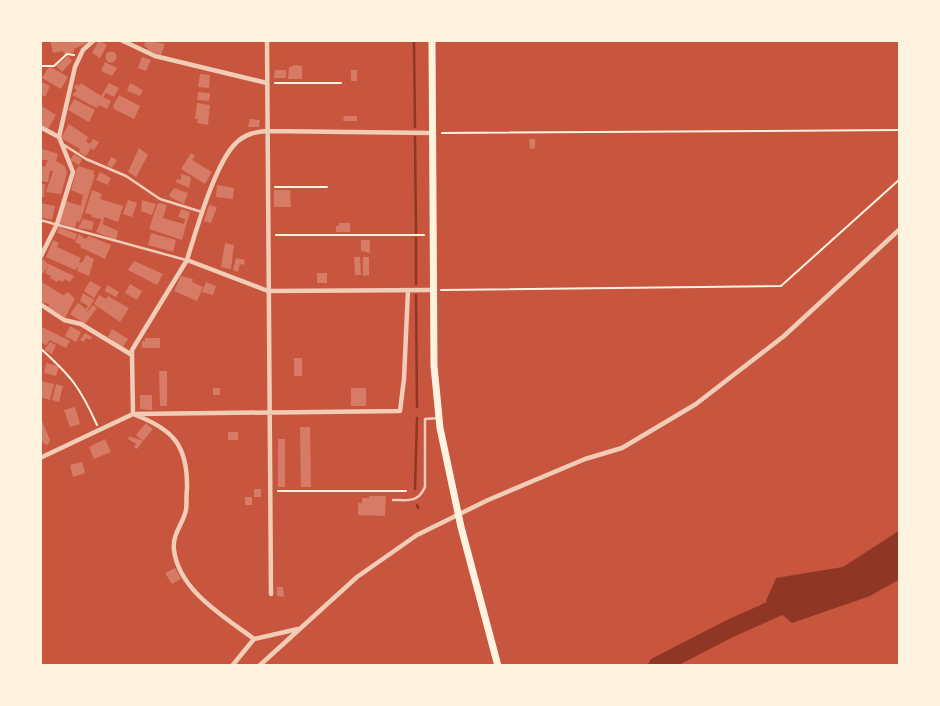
<svg xmlns="http://www.w3.org/2000/svg" width="940" height="706" viewBox="0 0 940 706" font-family="'Work Sans',sans-serif">
  <style>
    .water { fill: #8f3625 }
    .lines { fill: none; stroke-linecap: round; stroke-linejoin: round }
    .stream { stroke: #8f3625; stroke-width: 2.5 }
    .river { stroke: #8f3625; stroke-width: 18 }
    .building { fill: #d67c66 }
    .path { stroke: #fff3e0; stroke-width: 2 }
    .service { stroke: #f1ccb7; stroke-width: 2.5 }
    .minor { stroke: #f1ccb7; stroke-width: 4.5 }
    .primary { stroke: #fff3e0; stroke-width: 7 }
  </style>
  <rect width="100%" height="100%" fill="#c8553d"/>
  <path class="water" d="M900,530V579L870,596L792,623L766,601L776,578L843,567Z"/>
  <g class="lines">
    <path class="stream" d="M414,40L415,127
      M415,137L416,233
      M416,238V284
      M416,295L417,407
      M415,489L417,418
      M417,505L418,508"/>
    <path class="river" d="M657,666L731,628L796,599"/>
  </g>
  <path class="building" d="M50,40H86L87,43L74,49V52L64,54L63,51L53,53Z
    M99,40L107,45L100,58L92,53Z
    M146,40L165,44L161,55L147,50L148,48L144,46Z
    M105.5 57a5.5 5.5 0 1 1 11 0a5.5 5.5 0 1 1-11 0Z
    M68,56L72,61L62,72L56,66Z
    M142,57L151,60L146,71L138,68Z
    M105,62L117,68L112,76L101,71Z
    M295,65L302,66V79H288L289,67Z
    M51,67L68,77L61,89L42,78L48,68Z
    M275,70H286V78H274Z
    M351,70H357V81H351Z
    M200,74L210,75L209,88L198,87Z
    M40,81L50,86L45,97L40,94Z
    M81,83L101,96L109,83L119,88L114,97L106,93L103,97L111,101L107,109L99,105L97,108L72,95L77,90L74,88L76,84L79,86Z
    M130,83L143,90L140,96L127,91Z
    M198,92L210,93L209,101L197,100Z
    M119,95L140,106L134,119L114,109L113,106Z
    M74,99L95,110L89,122L68,110Z
    M197,103L210,105L208,125L197,123L198,119H195Z
    M40,105L56,115L48,129L40,125Z
    M344,116H357V121H343Z
    M250,119L260,120L259,127H248Z
    M69,124L88,137L86,141L90,144L93,139L99,142L94,150L91,148L86,156L79,152L80,149L61,138Z
    M529,139H535V148L530,149Z
    M40,148L58,154L56,161L65,166L67,173L61,194L46,192L53,171H50L48,182L40,181V166L45,167L48,160H40Z
    M139,148L148,155L136,177L128,172Z
    M191,153L195,156L192,160L212,172L205,184L181,169Z
    M74,154L82,159L79,165L70,160Z
    M111,157L117,160L112,168L107,165Z
    M79,166L94,171L93,174L95,175L80,222L77,221L75,228L59,223L66,201L81,206L83,195L71,190L76,172H75Z
    M100,172L111,178L108,185L96,180Z
    M181,174L191,177L189,188L176,182L177,179L181,180Z
    M40,184H45L44,197H40Z
    M217,185L234,188L233,199L216,197Z
    M174,188L188,193L184,204L170,197L169,195Z
    M92,190L102,194L100,199L123,206L118,222L104,217L103,224L100,223L101,219L91,217L92,215L85,213Z
    M274,190H290L291,207H274Z
    M128,200L137,203L132,217L123,214Z
    M142,200L156,204L152,215L141,211Z
    M40,203L55,206L52,220L40,217Z
    M160,203L167,205L163,218L184,224L185,219L178,217L181,209L190,212L182,240L149,229L157,205Z
    M209,205L217,207L211,223L204,221Z
    M83,219L94,222L92,230L78,228Z
    M100,223L118,231L116,240L96,232Z
    M339,223H350V232H336V226H339Z
    M59,227L77,234L75,240L57,233Z
    M151,233L176,240L173,252L148,245Z
    M79,234L85,239L89,236L111,245L105,259L80,247L81,245L75,242Z
    M53,240L59,243L57,247L81,258L79,262L82,263L86,255L94,259L89,276L77,271L79,266L75,270L46,257Z
    M361,240H370V253L361,251Z
    M225,243L234,245L231,269L221,267Z
    M354,257H360L361,275H355Z
    M363,257H369V275L363,276Z
    M236,258L245,260L244,265L240,264L238,272L233,270Z
    M43,259L49,265L40,277V262Z
    M134,261L163,274L157,285L128,270Z
    M49,264L74,276L70,282L64,279L63,282L59,280L57,282L50,278L51,276L45,273Z
    M317,273H327V283H317Z
    M181,276L193,279L192,282L203,287L197,301L174,291Z
    M40,281L63,295L68,292L75,299L65,318L48,307L49,304L40,302Z
    M90,281L101,287L94,298L84,291Z
    M206,282L216,286L213,295L202,292Z
    M130,284L142,291L137,300L125,293Z
    M107,285L119,292L116,297L105,291Z
    M83,293L94,300L86,313L93,305L97,308L85,324L70,314L78,303L86,309L88,306L80,301Z
    M99,295L106,299L108,296L129,308L120,322L94,304Z
    M40,326L70,341L66,348L50,340L46,345L40,342Z
    M70,326L81,332L76,342L65,336Z
    M112,329L128,339L123,347L108,337Z
    M85,333L92,337L90,340L86,338L84,342L80,340Z
    M145,338H160V348H142V341H145Z
    M50,342L56,345L52,354L44,350Z
    M294,358H302V376H294Z
    M46,363L59,366L56,376L44,373Z
    M159,371H167V406H160Z
    M40,381L54,384L50,400L40,397Z
    M56,384L63,386L59,402L52,400Z
    M213,388H220V395H213Z
    M351,388H366V406H351Z
    M140,395H152V410L140,409Z
    M75,407L80,424L70,427L64,410Z
    M40,416L50,440L48,445L44,444L40,436Z
    M146,423L153,429L143,441L136,435Z
    M300,427H310L311,487H301Z
    M228,432H238V440H228Z
    M129,436L143,441L137,449L134,447L136,444L128,439Z
    M105,439L111,452L94,459L89,447Z
    M278,439H285V487H278Z
    M82,462L85,473L73,477L70,465Z
    M254,489H261V497H254Z
    M369,496H386L385,516L358,515V503H362V498H369Z
    M245,497H252V505H245Z
    M175,568L181,579L172,584L165,573Z
    M277,587H283L284,597L277,596Z"/>
  <g class="lines">
    <path class="path" d="M40,66H54L67,54L74,55
      M275,83H341
      M442,133L900,130
      M275,187H327
      M276,235H424
      M441,290L781,286L900,179
      M40,348C71,376 80,387 97,425
      M278,491H406"/>
    <path class="service" d="M64,145L86,159L126,176L160,199L202,212
      M40,220L186,260
      M393,500C408,500 418,503 425,487V419L439,418"/>
    <path class="minor" d="M121,40L155,56L267,83
      M267,40L271,594
      M40,127L59,137
      M432,133L267,131C255,132 245,134 236,143C215,163 196,231 187,260L268,291L432,290
      M40,258L57,224L73,172L59,137L75,67L83,50L94,40
      M187,260L132,350V355L133,414C173,429 188,445 187,489C186,495 187,503 186,510C183,524 172,534 174,550C179,591 225,617 254,639L298,629
      M40,304L64,320L81,324L132,355
      M40,458L133,414L400,411L404,379L408,290
      M232,666L254,639
      M259,666L357,577L417,535L488,500L585,459L622,448L696,404L784,336L900,229"/>
    <path class="primary" d="M432,40L434,366L440,428L461,527L498,666"/>
  </g>
  <rect width="940" height="706" fill="none" stroke="#fff3e0" stroke-width="84"/>
</svg>
